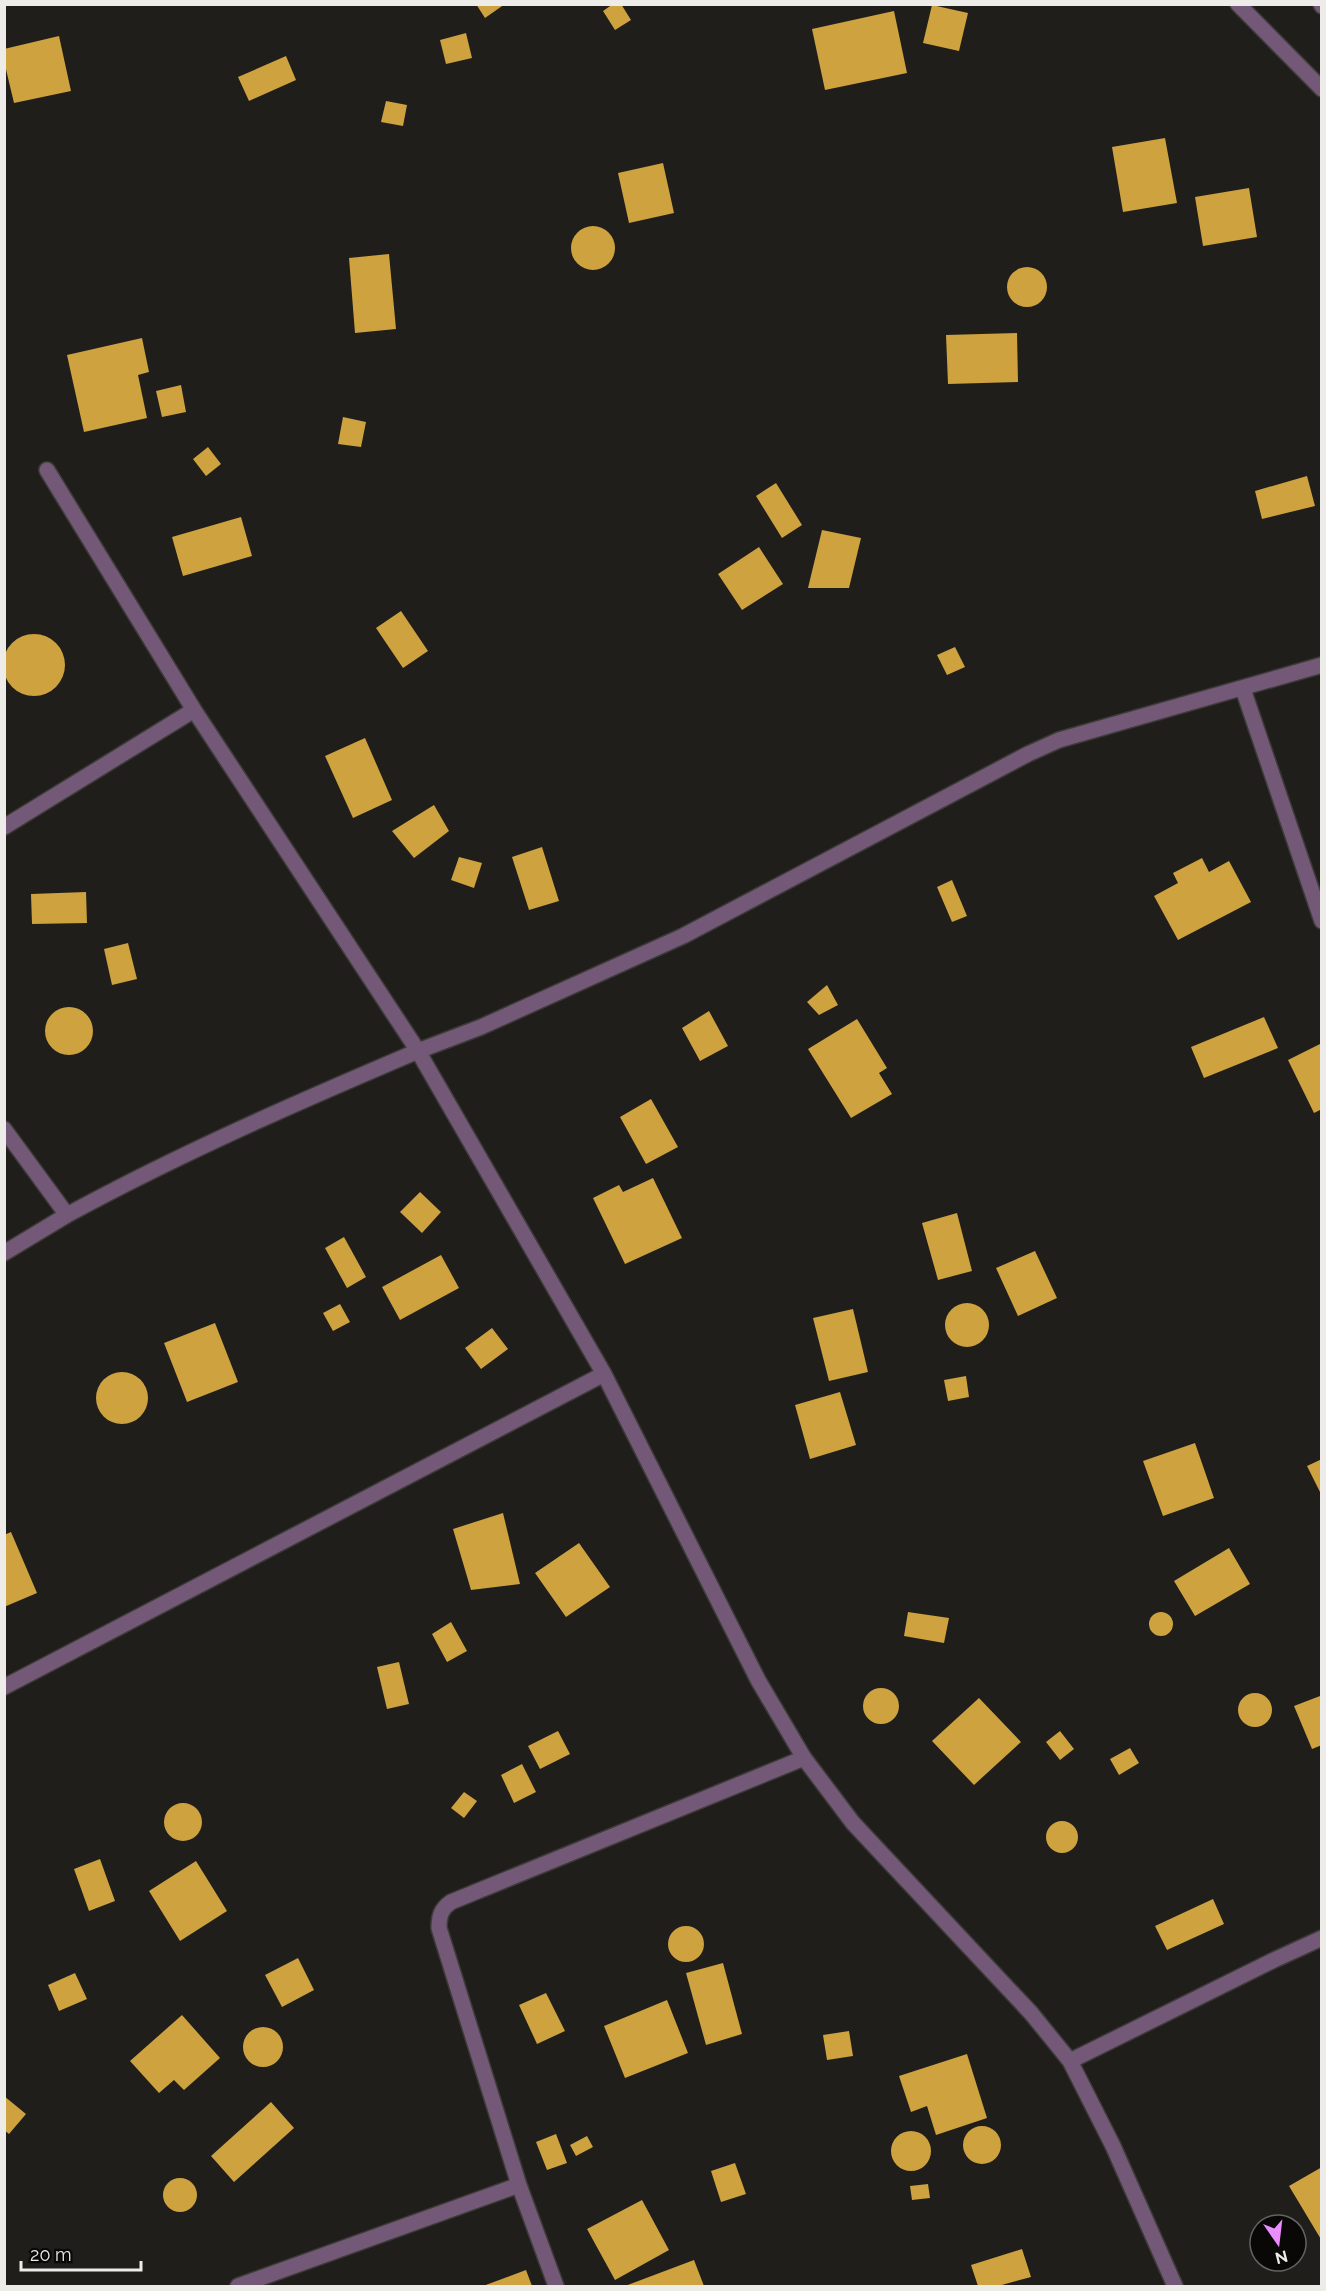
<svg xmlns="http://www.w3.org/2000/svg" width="1326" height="2291" viewBox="0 0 1326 2291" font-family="Raleway,sans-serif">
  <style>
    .building { fill: #cda23f }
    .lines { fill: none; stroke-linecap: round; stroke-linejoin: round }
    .street-casing { stroke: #3d3b38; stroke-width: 18 }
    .street { stroke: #735977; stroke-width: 15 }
  </style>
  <rect width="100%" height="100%" fill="#201e1b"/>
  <path class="building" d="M476,4H505L485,18Z
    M613,4H621L631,20L615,30L603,11Z
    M932,5L968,13L959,51L923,43Z
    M894,11L907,73L825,90L812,29Z
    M466,33L472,58L446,64L440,40Z
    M59,36L71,91L14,103L4,61V49Z
    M286,56L296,80L249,101L238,77Z
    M386,101L407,105L403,126L381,122Z
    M1165,138L1177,203L1123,212L1112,147Z
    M663,163L674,213L629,223L618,173Z
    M1249,188L1257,237L1203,246L1195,197Z
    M571 248a22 22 0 1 1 44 0a22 22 0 1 1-44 0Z
    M389,254L396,329L355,333L349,258Z
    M1007 287a20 20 0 1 1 40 0a20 20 0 1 1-40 0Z
    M1017,333L1018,382L948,384L946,335Z
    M142,338L149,372L138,375L147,418L84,432L67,355Z
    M181,385L186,412L162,417L156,391Z
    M343,417L366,422L361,447L338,444Z
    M208,447L221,464L206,476L193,459Z
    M1307,476L1315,506L1262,519L1255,491Z
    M776,483L802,525L782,538L756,496Z
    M241,517L252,556L183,576L172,537Z
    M822,530L861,538L849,588H808Z
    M759,547L783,584L742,610L718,574Z
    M401,611L428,651L403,668L376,628Z
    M3 665a31 31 0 1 1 62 0a31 31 0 1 1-62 0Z
    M955,647L965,667L947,675L937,655Z
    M365,738L392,800L353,818L325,756Z
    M434,805L449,831L414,858L392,831Z
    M542,847L559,901L529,910L512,857Z
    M459,857L482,863L474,888L451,880Z
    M1202,858L1209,872L1229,861L1251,902L1178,940L1154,896L1178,883L1173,873Z
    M952,880L967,916L952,922L937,887Z
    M86,892L87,923L32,924L31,894Z
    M128,943L137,979L112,985L104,949Z
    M827,985L838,1005L819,1015L807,1002Z
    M45 1031a24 24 0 1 1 48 0a24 24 0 1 1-48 0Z
    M709,1011L728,1046L700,1061L682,1028Z
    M1264,1017L1278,1048L1204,1078L1191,1047Z
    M857,1019L887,1068L879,1073L892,1094L851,1118L808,1049Z
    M1322,1043V1109L1314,1113L1288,1060Z
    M651,1099L678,1147L646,1164L620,1117Z
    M653,1178L682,1238L625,1264L593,1198L619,1185L623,1192Z
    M420,1192L441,1212L422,1233L400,1212Z
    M957,1213L972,1271L938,1280L922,1223Z
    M344,1237L366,1277L347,1288L325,1248Z
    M1035,1251L1057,1298L1018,1316L996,1268Z
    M441,1255L459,1288L400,1320L382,1287Z
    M945 1325a22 22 0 1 1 44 0a22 22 0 1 1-44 0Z
    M340,1304L350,1322L333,1331L323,1313Z
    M853,1309L868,1372L829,1381L813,1318Z
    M215,1323L238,1382L187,1402L164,1343Z
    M492,1328L508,1349L481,1369L465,1348Z
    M96 1398a26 26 0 1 1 52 0a26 26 0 1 1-52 0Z
    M966,1376L969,1397L948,1401L944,1380Z
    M840,1392L856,1445L810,1459L795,1405Z
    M1195,1443L1214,1498L1163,1516L1143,1461Z
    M1322,1459V1496L1307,1466Z
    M503,1513L520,1584L471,1590L453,1529Z
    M11,1532L37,1593L4,1607V1535Z
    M579,1543L610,1587L566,1617L535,1573Z
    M1229,1548L1250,1584L1195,1616L1174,1581Z
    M908,1612L949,1618L944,1643L904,1636Z
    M1149 1624a12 12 0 1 1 24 0a12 12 0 1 1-24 0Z
    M451,1622L467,1651L447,1662L432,1634Z
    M399,1662L409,1704L387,1709L377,1667Z
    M863 1706a18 18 0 1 1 36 0a18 18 0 1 1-36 0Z
    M1238 1710a17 17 0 1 1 34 0a17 17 0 1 1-34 0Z
    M1320,1696L1322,1745L1312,1749L1294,1706Z
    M979,1698L1021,1742L974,1785L932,1741Z
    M558,1731L570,1754L540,1769L528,1746Z
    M1060,1731L1074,1749L1060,1760L1046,1742Z
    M1130,1748L1139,1763L1119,1775L1110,1759Z
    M522,1764L536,1792L514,1803L501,1775Z
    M464,1792L477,1801L464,1818L451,1808Z
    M164 1822a19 19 0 1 1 38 0a19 19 0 1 1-38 0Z
    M1046 1837a16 16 0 1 1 32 0a16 16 0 1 1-32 0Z
    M100,1859L115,1901L89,1911L74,1869Z
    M196,1861L227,1911L180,1941L149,1891Z
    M1213,1899L1224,1924L1167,1950L1155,1926Z
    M668 1944a18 18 0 1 1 36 0a18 18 0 1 1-36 0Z
    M298,1958L314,1990L282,2007L265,1975Z
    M723,1963L742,2034L706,2045L686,1973Z
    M75,1973L87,1999L59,2011L48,1985Z
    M546,1993L565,2031L537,2044L519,2005Z
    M667,2000L688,2053L625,2078L604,2026Z
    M182,2015L220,2058L184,2090L174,2080L159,2093L130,2061Z
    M243 2047a20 20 0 1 1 40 0a20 20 0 1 1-40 0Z
    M849,2031L853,2056L827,2060L823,2035Z
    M967,2054L987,2118L936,2135L927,2106L911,2112L899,2076Z
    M4,2096L26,2114L9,2134L4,2130Z
    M271,2102L294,2128L234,2182L211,2156Z
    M963 2145a19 19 0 1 1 38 0a19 19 0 1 1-38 0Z
    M891 2151a20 20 0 1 1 40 0a20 20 0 1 1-40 0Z
    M556,2134L567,2163L547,2170L536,2142Z
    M587,2136L593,2147L576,2156L570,2145Z
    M735,2163L746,2194L721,2202L711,2171Z
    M1322,2167V2241L1289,2186Z
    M163 2195a17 17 0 1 1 34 0a17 17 0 1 1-34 0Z
    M928,2184L930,2198L912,2200L910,2186Z
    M642,2200L669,2250L615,2280L587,2229Z
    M1022,2249L1031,2277L998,2286H978L971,2265Z
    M694,2260L704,2286H625Z
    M526,2270L532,2286H483Z"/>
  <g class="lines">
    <g class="street-casing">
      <path id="street" d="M1238,4L1322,89
        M1321,4L1322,6
        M47,470L194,710
        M1243,689L1322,921
        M4,827L194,710L418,1051L481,1027L683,936L1028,754L1059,740L1322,665
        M4,1129L67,1215C181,1153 298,1102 418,1051L604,1374L758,1680L804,1758L853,1823L1031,2013L1070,2061L1113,2146L1175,2286
        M4,1253L67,1215
        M4,1687L604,1374
        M1070,2061L1274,1960L1322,1938
        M519,2185L556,2286
        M238,2286L519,2185L439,1928C439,1916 441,1909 451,1902L804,1758"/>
    </g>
    <use href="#street" class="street"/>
  </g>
  <rect width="1326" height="2291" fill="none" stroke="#edece9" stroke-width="12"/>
  <g transform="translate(1278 2243) rotate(166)"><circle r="28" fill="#090807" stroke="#646361" stroke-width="1.5"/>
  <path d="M0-4.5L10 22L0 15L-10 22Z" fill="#eb8dfc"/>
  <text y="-9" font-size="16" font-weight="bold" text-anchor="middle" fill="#edece9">N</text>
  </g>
  <path d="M21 2261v9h120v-9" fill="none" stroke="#edece9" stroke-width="3"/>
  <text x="30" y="2261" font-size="18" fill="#edece9" stroke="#090807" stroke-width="4.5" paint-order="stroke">20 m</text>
</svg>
